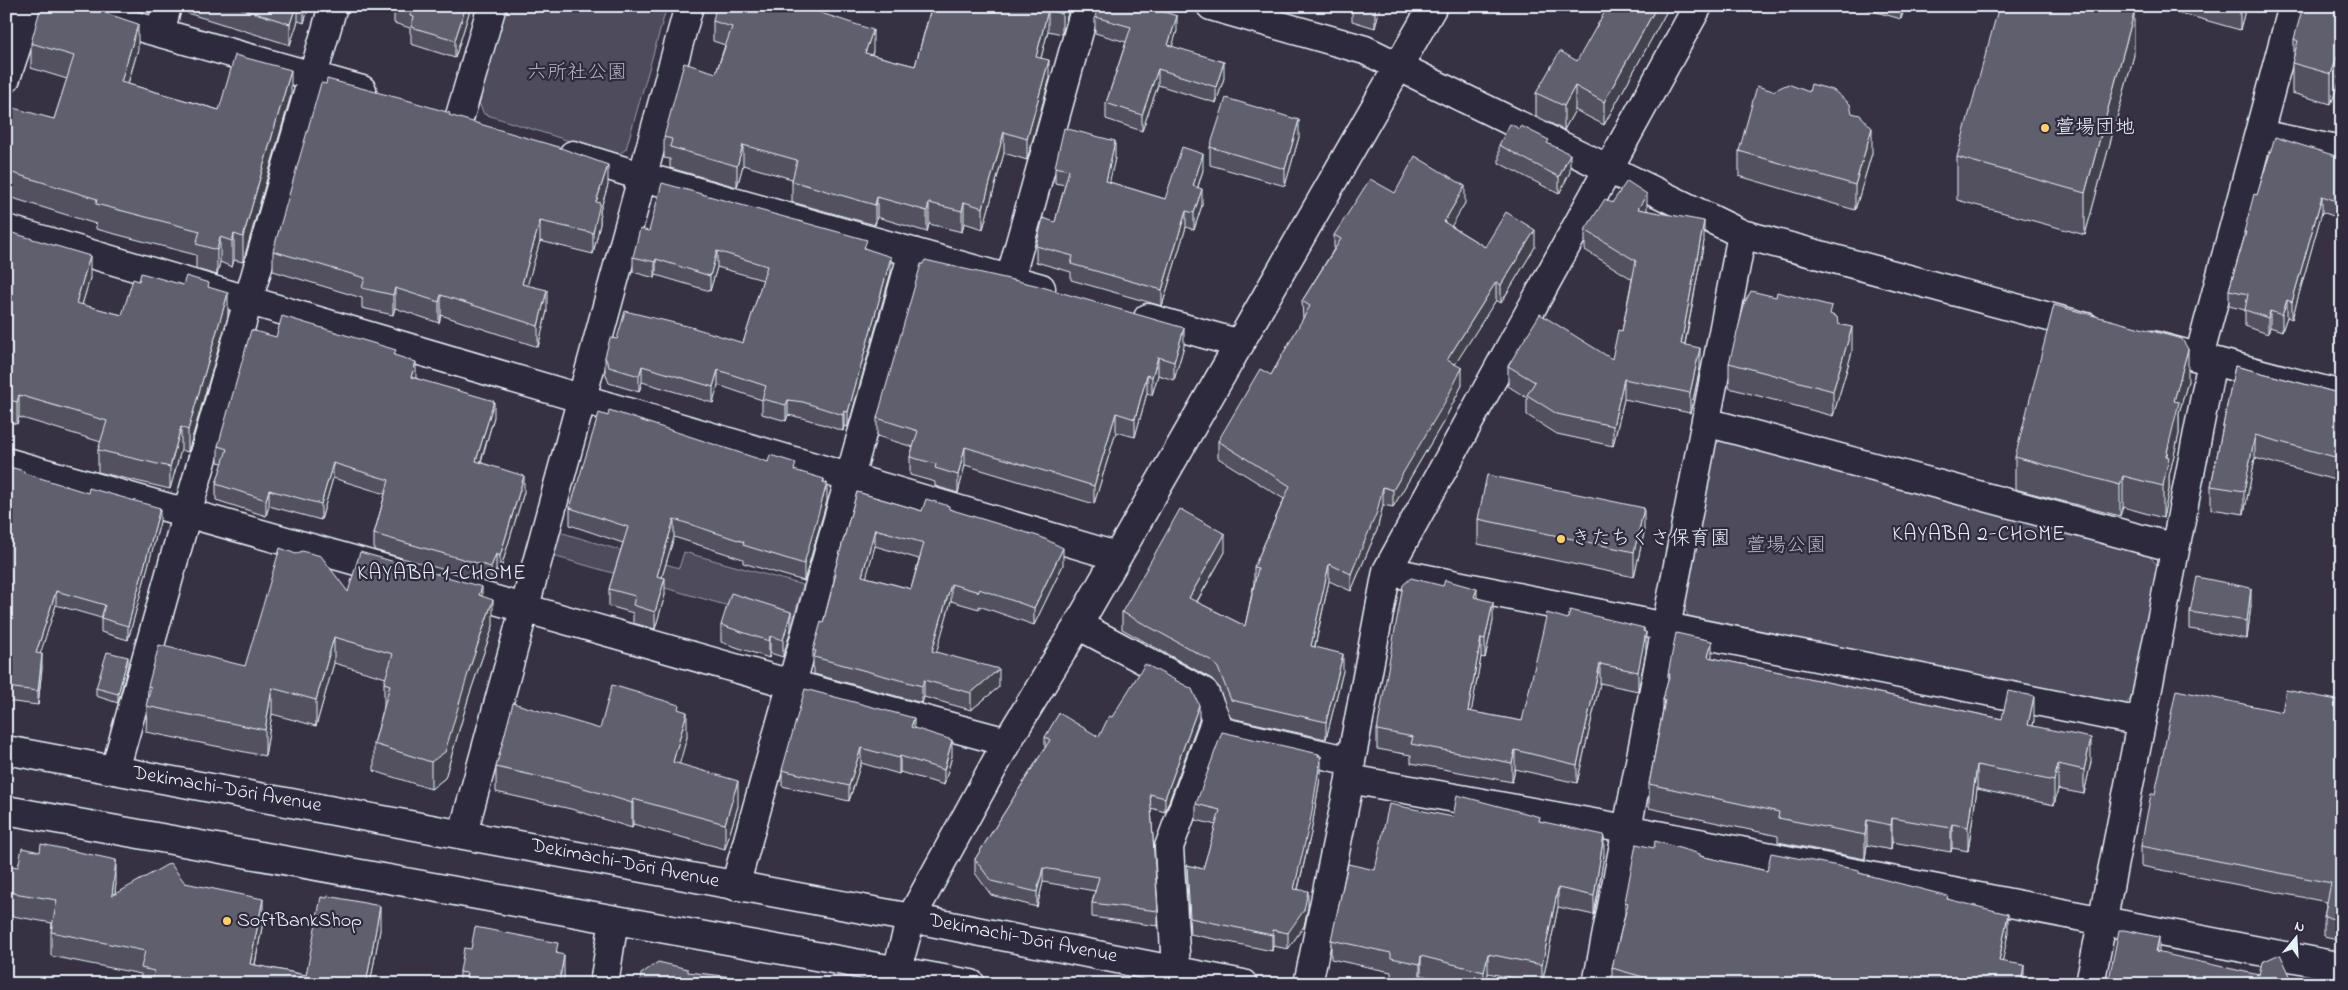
<svg xmlns="http://www.w3.org/2000/svg" width="2348" height="990" viewBox="0 0 2348 990" font-family="'Indie Flower','Klee One',sans-serif">
  <style>
    .green { fill: #4d4b5c; stroke: #9a9eaa }
    .lines { fill: none; stroke-linecap: round; stroke-linejoin: round }
    .minor-casing { stroke: #e8f1f8; stroke-width: 31 }
    .major-casing { stroke: #e8f1f8; stroke-width: 31 }
    .minor { stroke: #2f2a3d; stroke-width: 28 }
    .major { stroke: #2f2a3d; stroke-width: 28 }
    .wall { fill: #53515f; stroke: #e8f1f8; fill-rule: evenodd }
    .shaded-wall { fill: #43424d; stroke: #e8f1f8 }
    .building { fill: #605e6e; stroke: #e8f1f8; fill-rule: evenodd }
    .poi-dot { fill: #ffd166; stroke: #2f2a3d; stroke-width: 2 }
    .labels { text-anchor: middle; dominant-baseline: central; stroke-width: 4.5; stroke-linejoin: round; paint-order: stroke }
    .park-label { font-size: 20px; fill: #b2b7c1; stroke: #2f2a3d }
    .poi-label { font-size: 20px; fill: #e8f1f8; stroke: #2f2a3d; text-anchor: start }
    .street-label { font-size: 20px; fill: #e8f1f8; stroke: #2f2a3d }
    .neighbourhood-label { font-size: 21px; letter-spacing: 1px; fill: #e8f1f8; stroke: #2f2a3d }
  </style>
  <rect width="100%" height="100%" fill="#363244"/>
  <filter id="ink" filterUnits="userSpaceOnUse"><feTurbulence type="fractalNoise" baseFrequency=".02" numOctaves="2"/><feDisplacementMap in="SourceGraphic" scale="10" xChannelSelector="R" yChannelSelector="G"/><feConvolveMatrix kernelMatrix="1 2 1 2 8 2 1 2 1" color-interpolation-filters="sRGB"/></filter>
  <g filter="url(#ink)">
    <path class="green" d="M506,6H667L626,149L617,156L484,114L478,101Z
      M1726,439L2145,551L2158,566L2133,696L2126,704L1689,617L1683,606L1714,444Z
      M553,530L679,568L684,552L803,585L792,624L546,554Z"/>
    <g class="lines">
      <g class="minor-casing">
        <path id="minor" d="M65,6L362,90
          M1211,6L1365,50L1742,234L2086,327
          M160,33L167,6
          M6,78L30,6
          M459,119L492,6
          M2259,134L2342,151
          M573,155L644,177L1041,288
          M6,229L1116,556
          M1010,279L1086,6
          M1148,318L1240,344
          M2152,345L2342,395
          M2199,357L2293,6
          M1706,422L2175,548
          M6,462L392,571
          M1387,571L2141,722
          M446,586L791,684L1007,742
          M1078,625L1204,692L1216,719L1169,847L1176,969
          M1214,730L1351,761
          M115,770L187,513L333,6
          M1350,779L1626,829L2342,967
          M463,833L689,6
          M735,886L913,252
          M897,970L911,918L1007,742L1078,625L1433,6
          M604,984L614,920
          M1308,984L1350,779L1351,761L1387,571L1698,6
          M1597,984L1742,234
          M2090,984L2212,361"/>
      </g>
      <g class="major-casing">
        <path id="major" d="M6,750L911,918L1243,984
          M6,810L971,984"/>
      </g>
      <use href="#minor" class="minor"/>
      <use href="#major" class="major"/>
    </g>
    <path class="wall" d="M187,6H309L304,23L298,21L290,45L187,13Z
      M394,6H469V13L455,58L411,44V34L410,33V28L394,23Z
      M931,6H1070L1062,34L1048,31L1041,58L1049,81L1027,160L1004,153L983,229L964,223L962,232L929,224L927,232L877,217L875,225L792,202V179L743,165L737,187L670,168V159L664,158V137L716,73L725,45L713,41V21L814,11L873,51L872,55L915,66L931,8Z
      M1335,6H1380L1375,28L1352,21V11Z
      M1668,6V9L1604,125L1575,110L1564,130L1536,116V93L1577,61Z
      M1855,6H1905L1901,19Z
      M2155,6H2246L2240,30Z
      M2342,6V83L2339,82L2331,104L2292,93V63L2294,57V39Z
      M1095,17L1177,31L1172,46L1224,78L1216,103L1158,85L1142,131L1106,119V103L1126,42L1095,33Z
      M31,43L138,49L128,84L219,110L291,95L243,262L234,260L232,267L220,262L217,275L196,269V255L96,229V224L6,196V110L54,119L67,79L31,68Z
      M2134,55L2085,235L1957,200V157Z
      M1852,113L1872,153L1855,210L1739,176V151Z
      M450,116L608,185L600,211V224L593,254L540,241L527,285L547,311L538,347L441,315L439,323L395,308L393,315L362,308V298L273,271V251Z
      M1299,137L1285,186L1210,165V147Z
      M1549,144L1570,172L1559,194L1499,163V145Z
      M2342,155V219L2322,212L2292,319L2287,317L2282,331L2270,327L2268,334L2245,326V310L2229,306V290L2244,238V232Z
      M1115,158L1109,182L1165,199L1203,170L1198,187L1202,205L1194,230L1186,227L1162,306L1071,280V272L1036,262V246L1055,222L1065,185L1055,183V167Z
      M1395,193L1465,203L1451,226L1485,247H1535L1501,303L1496,300L1455,364L1462,385L1445,419L1393,507L1383,505L1377,530L1351,591L1329,581L1315,647L1343,671L1326,739L1231,718L1218,686L1212,679L1122,629V612L1225,552L1197,602L1245,626L1254,583V567L1284,499L1218,458V441L1271,375L1303,319L1302,301L1334,249V235Z
      M1612,203L1647,210L1704,241L1685,345L1700,368L1690,413L1624,399L1613,446L1557,434L1527,415V398L1508,386V366L1612,359L1622,331L1632,279L1585,250V230Z
      M6,231L90,278L82,305L122,315L139,281L209,288L228,316L188,452L181,450L170,489L98,472V450L101,442L19,417L17,424L6,421Z
      M649,231L867,249L891,272L848,427L844,426L843,431L803,418L788,415L786,421L762,414V400L718,385L713,403L642,382L639,392L609,383L605,372V357L617,339L743,343L763,280L717,267L710,291L656,275L655,278L633,272V257Z
      M1832,315L1838,324L1852,352L1833,416L1729,388V363Z
      M276,337L396,356L416,378L494,417L481,462L524,492L500,571L496,570L491,583L374,550V534L385,494L333,478L321,520L269,506L266,516L216,500V484L223,463L218,462V446Z
      M1184,346L1174,380L1158,375L1152,395L1147,393L1135,437L1116,432L1094,504L965,465L958,493L935,486V482L910,475V457L913,447L877,436V418Z
      M2235,366L2342,394V482L2255,458L2244,514L2211,509V486Z
      M2188,381L2179,413V434L2169,476V489L2163,518L2123,507L2120,516L2015,489V457Z
      M768,462L796,471L824,482L827,501L804,581L743,563V559L674,537L662,577L665,595L655,629L633,623V613L609,606V589L623,543L570,525V508Z
      M6,466L24,473L160,522L128,640L101,632V618L56,605L40,653L42,668L38,705L6,701Z
      M857,492L922,511L949,509L1063,565L1034,625L979,606V609L951,601L936,652L999,687L971,710L924,697L922,703L814,674V668L813,667V650L823,623L834,580V573ZM875,546L919,559L911,589L866,577Z
      M1478,519L1644,533L1634,577L1478,544Z
      M348,592L482,596L493,626L469,696L445,778L431,789L374,771V744L384,706V683L386,678L334,663L316,726L272,714L265,756L146,732L148,686L245,666Z
      M1477,598L1493,621L1485,658L1481,657L1471,712L1522,721L1568,619L1644,631L1646,651L1638,691L1600,683L1577,783L1515,769L1512,782L1411,763V755L1377,749V730Z
      M2251,605L2247,639L2190,629V612Z
      M721,625L791,629L783,657L770,653L769,658L721,642Z
      M1712,658L2002,719L2034,720L2033,726L2091,762L2084,794L2058,789L2054,805L1977,789L1968,851L1952,848L1951,852L1892,842L1891,850L1867,845L1865,859L1778,842V836L1649,808V784L1663,709V700L1668,681V674Z
      M128,665L118,703L96,696V688Z
      M2342,701V940L2324,936V917L2327,902L2141,866V846L2155,794L2282,712Z
      M679,710L687,737L679,764L738,806L725,849L633,824L632,828L571,809L496,792V767L600,729Z
      M1112,717L1199,720L1165,812L1151,808L1158,911V926L1092,917V903L1095,891L1043,882L1037,907L991,895L975,873V859L1045,748V737H1099Z
      M914,728L952,756L944,785L900,772L899,774L861,763L849,801L782,786V770Z
      M1319,756L1321,772L1311,833L1298,890L1308,907L1304,926L1288,949L1273,946L1272,951L1190,934L1187,882V865L1203,869L1216,825L1196,820V804Z
      M1453,817L1540,821L1604,855L1594,915L1558,907L1542,984L1488,973L1486,984H1454L1421,975L1420,983L1391,978V972L1331,959V940L1375,870Z
      M1654,848L1700,856L1767,871L1859,873L1948,899L2008,933L2002,961L2024,984H1612V968L1625,914V902Z
      M40,852L116,883L115,894L185,883L263,922L255,965L306,975L380,930L370,984H141V974L51,956V932L52,923L7,915V892L18,867Z
      M471,949L558,953L564,976L563,984H460V972Z"/>
    <path class="shaded-wall" d="M296,6H298V21L290,45V24Z
      M304,6H309L304,23Z
      M466,6H469V13L455,58V40Z
      M810,6H815L809,30V9Z
      M1064,6H1070L1062,34V14Z
      M1376,6H1380L1375,28V11Z
      M1657,6H1668V9L1604,125V102Z
      M1901,6H1905L1901,19Z
      M2240,6H2246L2240,30Z
      M1048,10V31L1036,77V57Z
      M2134,13V55L2085,235V193Z
      M1177,16V31L1168,60V45Z
      M138,24V49L121,107V82Z
      M873,30V51L865,74V53Z
      M2339,52V82L2331,104V74Z
      M1049,60V81L1027,160V139Z
      M1224,62V78L1216,103V87Z
      M1158,69V85L1142,131V115Z
      M291,70V95L243,262V237Z
      M1575,86V110L1564,130V106Z
      M1299,120V137L1285,186V169Z
      M1872,128V153L1855,210V185Z
      M1004,132V153L983,229V208Z
      M1115,141V158L1106,198V181Z
      M743,145V165L737,187V166Z
      M1203,154V170L1193,202V186Z
      M1570,154V172L1559,194V177Z
      M608,165V185L600,211V224L593,254V233L596,202Z
      M1465,186V203L1444,239V222Z
      M1202,189V205L1194,230V213Z
      M1647,194V214L1638,209Z
      M2322,196V212L2292,319V302Z
      M877,197V217L875,225V205Z
      M964,202V223L962,232V211Z
      M929,203V224L927,232V211Z
      M1186,211V227L1162,306V290Z
      M540,221V241L522,304V284Z
      M1704,221V241L1681,364V344Z
      M1535,230V247L1501,303V285Z
      M234,234V260L232,267V241Z
      M220,237V262L217,275V250Z
      M717,251V267L710,291V276Z
      M90,256V278L76,325V303Z
      M891,257V272L848,427V412Z
      M656,259V275L655,278V262Z
      M1496,282V300L1447,377V360Z
      M395,288V308L393,315V295Z
      M547,290V311L538,347V326Z
      M228,293V316L188,452V430Z
      M441,295V315L439,323V302Z
      M2287,300V317L2282,331V315Z
      M2270,311V327L2268,334V318Z
      M1852,327V352L1833,416V391Z
      M1184,328V346L1174,380V362Z
      M1700,348V368L1690,413V393Z
      M2188,349V381L2179,413V434L2169,476V489L2163,518V486L2174,401Z
      M1158,357V375L1152,395V377Z
      M416,362V377L411,393V377Z
      M642,366V382L639,392V376Z
      M1462,368V385L1445,419L1393,507V490Z
      M718,370V385L713,403V387Z
      M1147,375V393L1135,437V419Z
      M1624,379V399L1613,446V426Z
      M19,395V417L17,424V402Z
      M788,400V415L786,421V405Z
      M494,401V417L476,477V461Z
      M844,411V426L843,431V415Z
      M1116,413V432L1094,504V486Z
      M181,427V450L170,489V467Z
      M2255,435V458L2244,514V491Z
      M965,447V465L958,493V475Z
      M333,463V478L321,520V504Z
      M524,476V492L500,571V556Z
      M2123,476V507L2120,516V485Z
      M824,479V493L827,483V501L804,581V564Z
      M1383,487V505L1377,530L1351,591V574Z
      M269,490V506L266,516V500Z
      M160,508V522L128,640V626Z
      M1644,508V533L1634,577V552Z
      M674,519V537L657,593V576Z
      M875,529V546L862,593V576Z
      M1225,534V552L1189,615V598Z
      M1063,548V565L1034,625V608Z
      M496,554V570L491,583V567Z
      M1329,564V581L1311,663V646Z
      M665,578V595L655,629V612Z
      M951,584V601L932,668V651Z
      M482,587V613L479,595Z
      M2251,588V605L2247,639V621Z
      M1477,589V607L1474,597Z
      M56,591V605L36,667V653Z
      M493,600V626L469,696L445,778L431,789V762L469,670Z
      M1493,602V621L1485,658V639Z
      M791,612V629L783,657V640Z
      M1644,628V642L1646,632V651L1638,691V672Z
      M770,636V653L769,658V641Z
      M334,637V663L316,726V700Z
      M1481,638V657L1468,730V711Z
      M1712,641V665L1708,657Z
      M42,654V668L38,705V691Z
      M1343,654V671L1326,739V722Z
      M128,657V665L118,703V694Z
      M1600,664V683L1577,783V765Z
      M999,669V687L971,710V693Z
      M924,680V697L922,703V686Z
      M272,688V714L265,756V730Z
      M2034,696V720L2028,749V725Z
      M1199,705V720L1165,812V798Z
      M687,712V737L673,788V762Z
      M914,718V733L911,727Z
      M2091,738V762L2084,794V770Z
      M952,740V756L944,785V770Z
      M861,748V763L849,801V786Z
      M1515,750V769L1512,782V763Z
      M1319,754V769L1321,756V772L1311,833L1294,905V889L1318,772Z
      M900,756V772L899,774V758Z
      M2058,764V789L2054,805V781Z
      M1977,765V789L1968,851V827Z
      M738,781V806L725,849V824Z
      M633,799V824L632,828V803Z
      M1892,818V842L1891,850V825Z
      M1867,820V845L1865,859V835Z
      M1952,824V848L1951,852V828Z
      M1604,835V855L1594,915V896Z
      M116,860V883L112,919V896Z
      M1043,868V882L1037,907V892Z
      M1558,888V907L1542,984V965Z
      M1308,891V907L1304,926L1288,949V933Z
      M263,899V922L251,984L250,964Z
      M380,906V930L370,984H366Z
      M2008,914V933L1999,980V961Z
      M1273,930V946L1272,951V935Z
      M2159,937V956L2156,952Z
      M1488,954V973L1486,984H1484V972Z
      M564,955V976L563,984H559Z
      M1421,956V975L1420,983V964Z
      M2024,965V984H2021Z"/>
    <path class="building" d="M41,6H84L138,24L121,82L219,110L235,55L291,70L243,237L234,234L232,241L220,237L217,250L196,244L200,231L96,204L97,199L6,171V110L9,111L10,107L54,119L74,56L31,43Z
      M233,6H296L290,24Z
      M396,6H466L455,40L411,27L414,17L410,16L411,11Z
      M716,6H810L809,9L873,30L865,53L915,66L932,6H1064L1062,14L1048,10L1036,57L1049,60L1027,139L1004,132L983,208L964,202L962,211L929,203L927,211L877,197L875,205L792,181L797,160L743,145L737,166L670,147L672,139L664,137L684,63L716,73L732,27L713,21Z
      M1098,6H1146L1177,16L1168,45L1224,62L1216,87L1158,69L1142,115L1106,103L1131,27L1095,17Z
      M1358,6H1376L1375,11Z
      M1608,6H1657L1604,102L1575,86L1564,106L1536,93L1560,51L1577,61Z
      M1999,6H2106L2134,13L2085,193L1957,157Z
      M2303,6H2342V53L2339,52L2331,74L2292,63L2298,41L2294,39Z
      M327,79L410,101L450,113L449,115L558,147L608,165L596,202L600,203L593,233L540,221L522,284L547,290L538,326L441,295L439,302L395,288L393,295L362,288L365,278L273,251L321,83L326,84Z
      M1788,84L1809,92L1811,84L1833,90L1850,104L1852,113L1860,115L1872,128L1855,185L1739,151L1757,86L1773,91Z
      M1226,98L1299,120L1285,169L1210,147Z
      M1510,124L1520,129L1521,126L1549,140L1547,143L1570,154L1559,177L1499,145Z
      M1064,128L1115,141L1106,181L1165,199L1182,147L1203,154L1193,186L1202,189L1194,213L1186,211L1162,290L1071,264L1073,256L1036,246L1043,218L1055,222L1069,170L1055,167Z
      M2275,137L2339,157L2340,154L2342,155V203L2322,196L2292,302L2287,300L2282,315L2270,311L2268,318L2245,310L2248,294L2229,290L2246,232H2244L2254,194L2257,195Z
      M1415,156L1465,186L1444,222L1485,247L1506,212L1535,230L1501,285L1496,282L1447,360L1462,368L1445,402L1393,490L1383,487L1377,512L1351,574L1329,564L1311,646L1343,654L1326,722L1231,700L1218,668L1212,661L1122,612L1180,509L1225,534L1189,598L1245,626L1258,568L1254,567L1290,486L1218,441L1260,369L1271,375L1310,306L1302,301L1341,239L1334,235L1370,179L1395,193Z
      M1627,181L1647,194L1638,209L1704,221L1681,344L1700,348L1690,393L1624,379L1613,426L1557,414L1527,395L1535,382L1508,366L1540,314L1612,359L1618,330L1622,331L1636,261L1585,230L1605,199L1612,203Z
      M662,183L867,240L864,248L891,257L848,412L844,411L843,415L803,402L788,400L786,405L762,399L766,386L718,370L713,387L642,366L639,376L609,367L605,357L610,338L617,339L625,311L691,327L743,343L767,266L717,251L710,276L656,259L655,262L633,257L640,229L649,231Z
      M6,231L90,256L76,303L122,315L133,279L139,281L141,273L183,285L186,276L209,283L208,287L228,293L188,430L181,427L170,467L98,450L107,421L19,395L17,402L6,399Z
      M925,260L1035,285L1184,328L1174,362L1158,357L1152,377L1147,375L1135,419L1116,413L1094,486L965,447L958,475L935,468L936,464L910,457L918,431L877,418L921,264H923Z
      M1751,291L1776,297L1777,292L1832,306L1830,314L1837,317L1838,324L1852,327L1833,391L1729,363L1745,302Z
      M2054,305L2182,339L2188,349L2174,401L2179,402L2166,456L2169,457L2163,486L2123,476L2120,485L2015,457Z
      M282,316L396,350L394,355L416,362L411,377L494,401L476,461L524,476L500,556L496,554L491,567L374,534L389,480L333,463L321,504L269,490L266,500L216,484L227,449L218,446L251,330L276,337Z
      M2235,366L2342,394V459L2255,435L2244,491L2211,486Z
      M609,410L768,462L770,455L796,463L794,470L824,479L823,482L827,483L804,564L743,545L744,542L674,519L657,576L665,578L655,612L633,605L635,596L609,589L628,527L570,508L599,413L608,416Z
      M6,466L24,471V473L88,493L89,488L160,508L128,626L101,618L105,605L56,591L36,653L42,654L38,691L6,687Z
      M1487,475L1644,508L1634,552L1478,519Z
      M857,492L922,511L926,499L949,506V509L1041,537L1063,548L1034,608L979,589V592L951,584L932,651L999,669L971,693L924,680L922,686L814,657L816,651L813,650L821,622L823,623L836,574L834,573ZM875,529L924,543L911,589L862,576Z
      M280,548L296,554L302,551L321,556L348,592L360,552L482,587L479,595L493,600L469,670L445,752L431,762L374,744L390,685L384,683L393,654L334,637L316,700L272,688L265,730L146,706L151,687L148,686L159,645L245,666Z
      M2197,577L2251,588L2247,621L2190,612Z
      M1411,578L1443,586L1445,580L1477,589L1474,597L1493,602L1485,639L1481,638L1468,711L1522,721L1547,613L1568,619L1570,610L1644,628L1643,631L1646,632L1638,672L1600,664L1577,765L1515,750L1512,763L1411,744L1413,737L1377,730L1403,585Z
      M731,593L791,612L783,640L770,636L769,641L721,625Z
      M1676,633L1712,641L1708,657L2002,719L2008,691L2034,696L2028,725L2091,738L2084,770L2058,764L2054,781L1977,765L1968,827L1952,824L1951,828L1892,818L1891,825L1867,820L1865,835L1778,818L1779,812L1649,784L1665,700H1663L1665,691L1670,674H1668Z
      M107,652L128,657L118,694L96,688Z
      M1145,664L1192,689L1199,705L1165,798L1150,794L1158,911L1092,903L1099,877L1043,868L1037,892L991,881L975,859L1050,740L1045,737L1059,713L1099,737L1109,716L1112,717Z
      M612,685L679,705L678,709L687,712L673,762L738,781L725,824L633,799L632,803L571,784L496,767L513,703L600,729Z
      M805,689L914,718L911,727L952,740L944,770L900,756L899,758L861,748L849,786L782,770Z
      M2176,690L2282,712L2286,690L2342,701V920L2324,917L2331,883L2141,846L2151,794H2155Z
      M1222,732L1319,754L1318,756H1321L1311,817L1294,889L1308,891L1304,910L1288,933L1273,930L1272,935L1190,918L1187,865L1203,869L1220,810L1196,804Z
      M1457,795L1540,817L1539,821L1604,835L1594,896L1558,888L1542,965L1488,954L1484,972L1421,956L1420,964L1391,958V953L1331,940L1348,864L1375,870L1389,804L1453,817Z
      M1655,841L1700,854V856L1767,871L1771,853L1859,870V873L1948,896L1947,899L2008,914L1999,961L2024,965L2021,984H1649L1650,979L1612,968L1628,903L1625,902L1636,844L1654,848Z
      M41,844L116,860L112,896L170,863L185,883L263,899L250,964L306,975L321,897L327,898L328,896L380,906L366,984H152L154,971L141,968L145,951L51,932L57,900L7,892L12,866L18,867L22,848L40,852Z
      M475,927L558,943L556,953L564,955L559,984H465L467,973L460,972L464,948L471,949Z
      M2119,930H2124L2159,937L2156,952L2259,975L2262,962L2280,954L2294,984H2108Z
      M658,962L688,969V972L742,978L741,984H640L641,974Z
      M851,980L870,984H850Z
      M2312,981L2327,984H2311Z"/>
  </g>
  <g class="poi-dot">
    <circle cx="2045" cy="128" r="5"/>
    <circle cx="1561" cy="539" r="5"/>
    <circle cx="227" cy="921" r="5"/>
  </g>
  <g class="labels">
    <g class="park-label">
      <text x="577" y="73">六所社公園</text>
      <text x="1786" y="546">萱場公園</text>
    </g>
    <g class="poi-label">
      <text x="2055" y="128">萱場団地</text>
      <text x="1571" y="539">きたちくさ保育園</text>
      <text x="237" y="921">SoftBankShop</text>
    </g>
    <g class="street-label">
      <text transform="translate(227 790) rotate(10)">Dekimachi-Dōri Avenue</text>
      <text transform="translate(625 864) rotate(11)">Dekimachi-Dōri Avenue</text>
      <text transform="translate(1023 939) rotate(11)">Dekimachi-Dōri Avenue</text>
    </g>
    <g class="neighbourhood-label">
      <text x="1979" y="535">KAYABA 2-CHOME</text>
      <text x="442" y="574">KAYABA 1-CHOME</text>
    </g>
  </g>
  <rect width="2348" height="990" fill="none" stroke="#2f2a3d" stroke-width="25"/>
  <rect x="12" y="12" width="2323" height="965" fill="none" stroke="#e8f1f8" stroke-width="2" filter="url(#ink)"/>
  <g transform="translate(2296 938) rotate(18)" stroke="#2f2a3d" stroke-width="4" paint-order="stroke">
  <path d="M0-4L9 19L0 12L-9 19Z" fill="#e8f1f8"/>
  <text y="-8" font-size="14" font-weight="bold" text-anchor="middle" fill="#e8f1f8">N</text>
  </g>
</svg>
